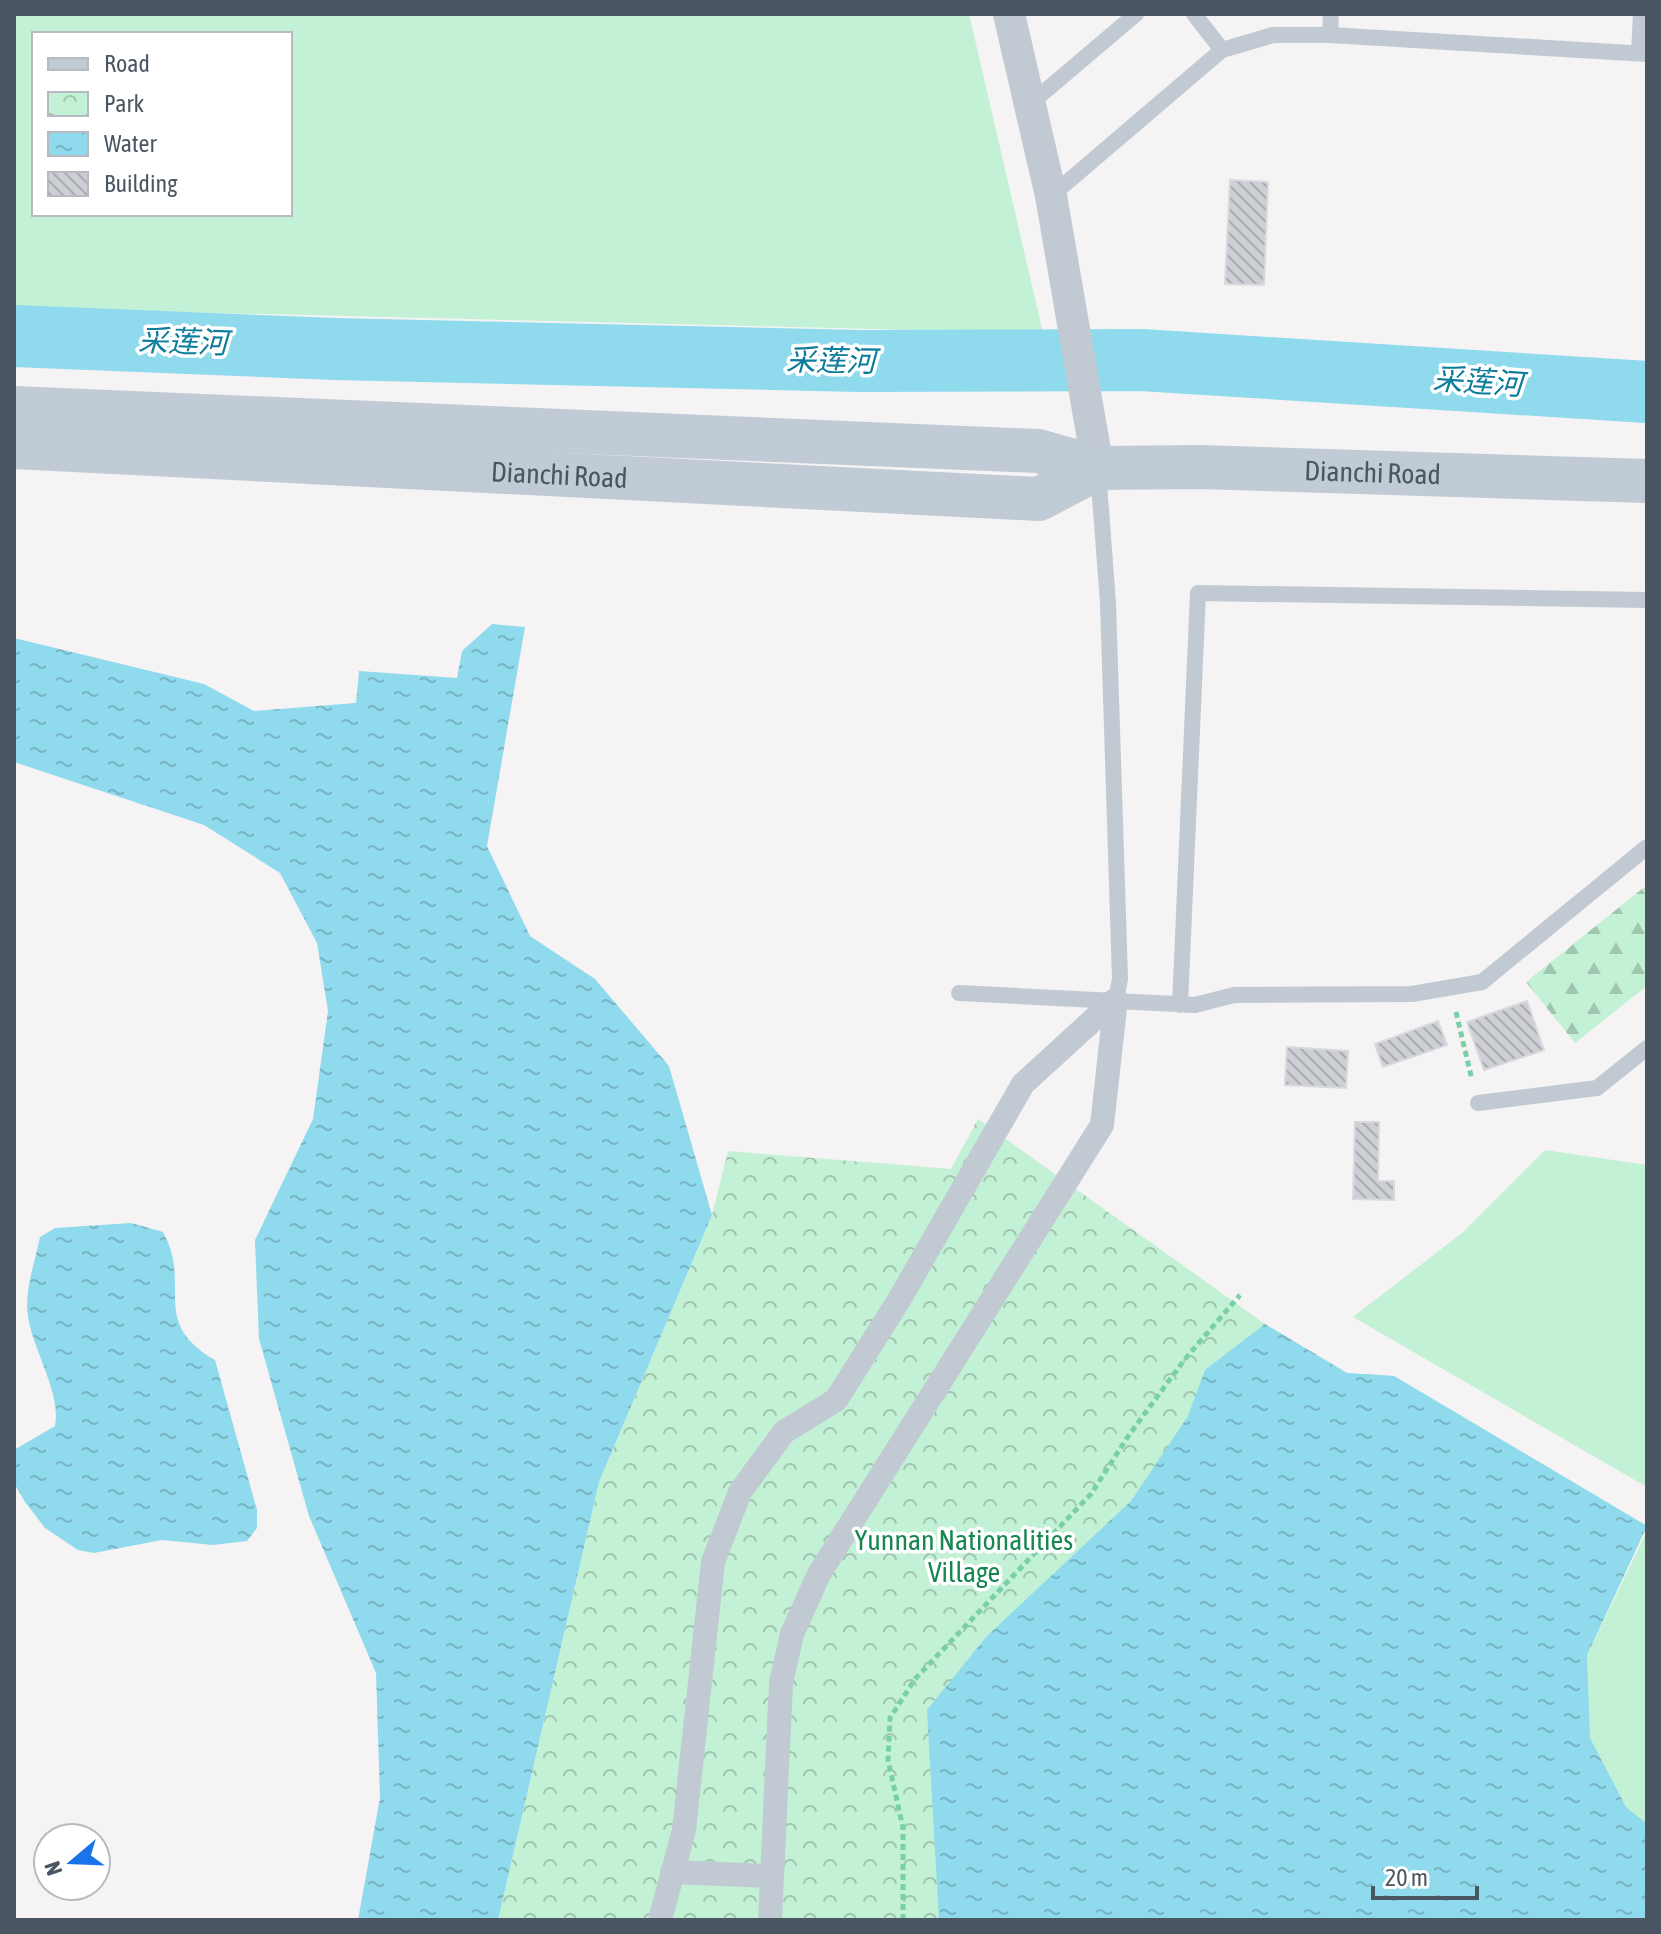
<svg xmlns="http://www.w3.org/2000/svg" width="1661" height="1934" viewBox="0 0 1661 1934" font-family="'Asap Condensed','Noto Sans SC',sans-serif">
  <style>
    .green { fill: #c3f1d5; fill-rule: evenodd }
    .forest { fill: url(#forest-firs) }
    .park { fill: url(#park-crowns) }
    .water { fill: url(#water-ripples) }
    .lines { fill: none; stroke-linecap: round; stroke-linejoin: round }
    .river { stroke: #90daee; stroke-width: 62 }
    .building { fill: url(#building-back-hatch); stroke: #d7d9de; stroke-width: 2 }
    .path { stroke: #7ad0a6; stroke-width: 5; stroke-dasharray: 6 4; stroke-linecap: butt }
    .service { stroke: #c1cad2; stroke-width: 16 }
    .pedestrian { stroke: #c1cad2; stroke-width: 24 }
    .minor { stroke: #c1cad2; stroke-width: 32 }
    .secondary { stroke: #c1cbd6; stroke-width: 44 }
    .labels { text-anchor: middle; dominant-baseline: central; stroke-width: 7; stroke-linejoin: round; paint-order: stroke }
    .street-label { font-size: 28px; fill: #4a5661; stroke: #fff }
    .park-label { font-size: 28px; fill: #17864f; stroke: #fff }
    .water-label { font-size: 30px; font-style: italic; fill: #0c7c9b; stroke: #fff }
  </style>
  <defs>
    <pattern id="forest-firs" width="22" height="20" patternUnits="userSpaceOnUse" patternTransform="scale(2)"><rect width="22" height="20" fill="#c3f1d5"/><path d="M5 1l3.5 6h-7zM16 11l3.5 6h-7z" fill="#a0c6b0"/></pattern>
    <pattern id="park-crowns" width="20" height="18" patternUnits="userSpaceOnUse" patternTransform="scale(2)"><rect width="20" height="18" fill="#c3f1d5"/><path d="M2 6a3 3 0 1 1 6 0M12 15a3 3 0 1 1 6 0" fill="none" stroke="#a0c6b0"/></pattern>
    <pattern id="water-ripples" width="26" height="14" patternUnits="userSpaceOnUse" patternTransform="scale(2)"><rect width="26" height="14" fill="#90daee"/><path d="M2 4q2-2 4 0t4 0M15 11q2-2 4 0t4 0" fill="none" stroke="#78b4c4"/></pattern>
    <pattern id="building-back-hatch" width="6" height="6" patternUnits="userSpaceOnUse" patternTransform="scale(2)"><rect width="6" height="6" fill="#cdcfd5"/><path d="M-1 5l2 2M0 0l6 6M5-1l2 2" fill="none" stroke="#a8abb0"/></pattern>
  </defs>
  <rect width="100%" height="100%" fill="#f5f3f3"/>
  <path class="green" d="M14,14H969L1043,333L14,308ZM34,34H290V214H34Z
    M1545,1150L1647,1165V1487L1353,1317L1462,1233Z
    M1647,1531V1824L1626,1807L1589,1738L1587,1655Z"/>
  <path class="forest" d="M1647,885V986L1575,1043L1526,982Z"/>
  <path class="park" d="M978,1119L1265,1324L1347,1373L1394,1376L1647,1526L1587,1655L1590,1738L1626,1807L1647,1824V1920H498L599,1482L712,1215L728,1151L951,1169Z"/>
  <path class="water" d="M492,624L525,627L487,846L530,936L595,979L669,1066L712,1215L599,1482L498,1920H358L380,1798L376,1673L309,1516L259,1339L255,1240L313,1119L328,1011L317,943L280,873L204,825L14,762V638L204,684L254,711L356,703L359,671L457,678L462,651Z
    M131,1223L163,1232C193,1286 148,1321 215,1360L257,1510V1528L247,1541L213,1545L162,1540L94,1553L78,1550L45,1528L25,1502L14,1483V1450L55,1426C62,1389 27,1343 27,1305C27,1283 36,1258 40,1237L55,1228Z
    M1265,1324L1347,1373L1394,1376L1647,1526L1587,1655L1590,1738L1626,1807L1647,1824V1920H939L927,1710L986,1637L1131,1501L1188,1416L1205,1370Z"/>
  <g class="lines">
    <path class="river" d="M14,336L335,349L859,361L1141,360L1647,392"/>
  </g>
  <path class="building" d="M1230,180L1268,182L1264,285L1225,284Z
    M1527,1001L1544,1050L1484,1070L1467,1022Z
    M1438,1021L1447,1045L1383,1067L1375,1044Z
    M1287,1047L1348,1051L1346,1088L1285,1085Z
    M1355,1122H1379L1378,1181H1394V1200L1353,1199Z"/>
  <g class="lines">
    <path class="path" d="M1456,1012L1472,1080
      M903,1920V1828L888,1760L890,1718L915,1679L1091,1494L1129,1435L1185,1359L1240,1295"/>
    <path class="service" d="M1194,14L1222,50L1273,35H1330L1647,54
      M1330,35L1331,14
      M1639,53L1641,14
      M1030,104L1136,14
      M1051,196L1222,50
      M1098,470L1108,603L1120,979L1116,999
      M959,993L1195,1005L1234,995L1412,994L1482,982L1647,847
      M1180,1005L1198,593L1647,600
      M1478,1103L1597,1088L1647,1048"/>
    <path class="pedestrian" d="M672,1872L772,1876
      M660,1920L684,1830L713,1562L740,1492L784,1432L836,1400L899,1300L1023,1084L1116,999
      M770,1920L781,1683L792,1634L819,1574L1102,1125L1116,999"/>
    <path class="minor" d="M1009,14L1051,196L1098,468"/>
    <g class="secondary">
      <path id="s1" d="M14,408L1038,451L1098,468L1200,467L1647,481"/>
      <path id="s2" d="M14,447L1039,499L1098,468"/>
    </g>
  </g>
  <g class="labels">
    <g class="street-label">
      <text stroke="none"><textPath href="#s1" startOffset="1362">Dianchi Road</textPath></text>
      <text stroke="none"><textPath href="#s2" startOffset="546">Dianchi Road</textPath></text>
    </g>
    <g class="park-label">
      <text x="964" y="1540">Yunnan Nationalities<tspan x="964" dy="32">Village</tspan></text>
    </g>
    <g class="water-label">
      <text transform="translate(183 341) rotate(2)">采莲河</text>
      <text transform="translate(831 360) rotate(1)">采莲河</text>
      <text transform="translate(1478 381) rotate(4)">采莲河</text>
    </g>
  </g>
  <rect width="1661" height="1934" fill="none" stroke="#4a5661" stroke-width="32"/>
  <rect x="32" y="32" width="260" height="184" fill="#ffffff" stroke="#b7bbc0" stroke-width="2"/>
  <rect x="48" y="58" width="40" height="12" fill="#c1cbd6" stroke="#b7bbc0" stroke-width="2"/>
  <text x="104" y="72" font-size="24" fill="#4a5661">Road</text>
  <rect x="48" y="92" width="40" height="24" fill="url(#park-crowns)" stroke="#b7bbc0" stroke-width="2"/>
  <text x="104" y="112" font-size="24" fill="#4a5661">Park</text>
  <rect x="48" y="132" width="40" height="24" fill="url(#water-ripples)" stroke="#b7bbc0" stroke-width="2"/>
  <text x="104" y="152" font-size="24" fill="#4a5661">Water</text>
  <rect x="48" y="172" width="40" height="24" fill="url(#building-back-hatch)" stroke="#b7bbc0" stroke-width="2"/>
  <text x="104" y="192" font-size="24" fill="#4a5661">Building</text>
  <g transform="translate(72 1862) rotate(251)"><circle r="38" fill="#ffffff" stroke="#b7bbc0" stroke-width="2"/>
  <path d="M0-6L14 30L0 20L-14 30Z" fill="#1a73e8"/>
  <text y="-12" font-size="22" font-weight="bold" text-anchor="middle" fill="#4a5661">N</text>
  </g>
  <path d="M1373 1886v12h104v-12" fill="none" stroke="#4a5661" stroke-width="4"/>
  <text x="1385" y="1886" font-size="24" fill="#4a5661" stroke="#ffffff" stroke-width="6" paint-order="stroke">20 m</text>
</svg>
